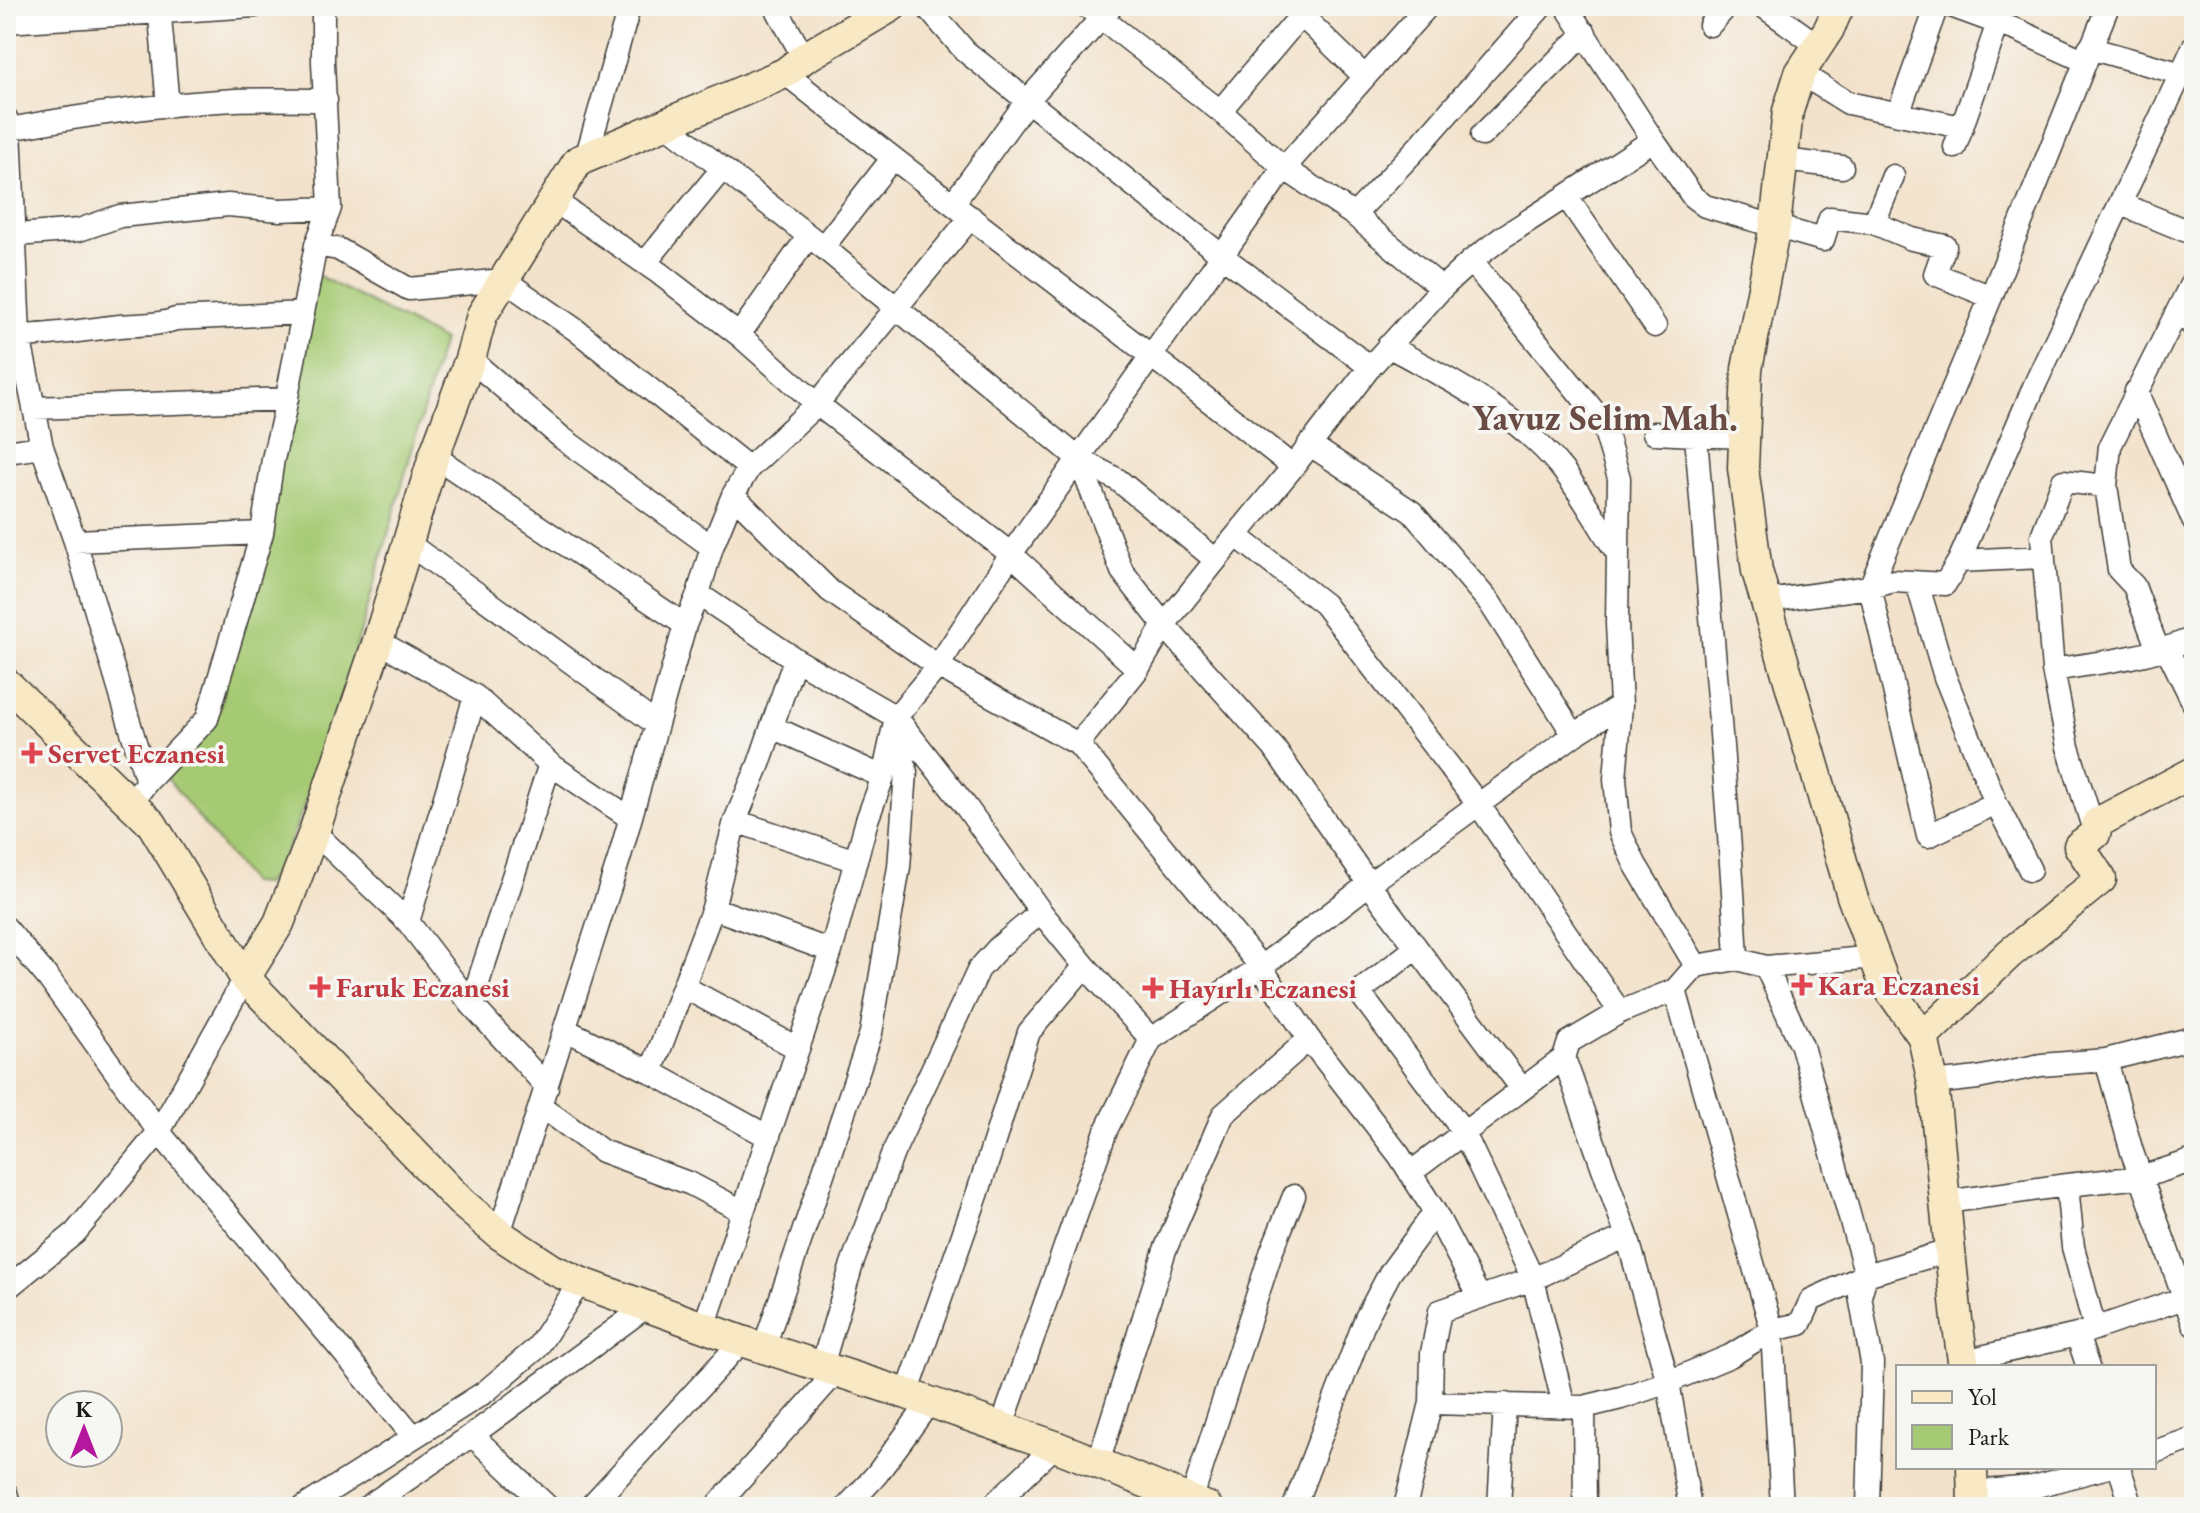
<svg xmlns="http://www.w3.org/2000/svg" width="2200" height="1513" viewBox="0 0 2200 1513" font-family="'EB Garamond',serif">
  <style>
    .green { fill: #a6ca73; stroke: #617348; stroke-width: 2 }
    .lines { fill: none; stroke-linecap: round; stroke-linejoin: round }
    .street-casing { stroke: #3c3a36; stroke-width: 25 }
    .secondary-casing { stroke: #3c3a36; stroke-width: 33 }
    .street { stroke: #fff; stroke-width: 22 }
    .secondary { stroke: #f8e8c3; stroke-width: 30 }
    .health-dot { fill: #e0444e; stroke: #f6f6f2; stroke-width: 3 }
    .labels { text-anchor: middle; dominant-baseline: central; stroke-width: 7; stroke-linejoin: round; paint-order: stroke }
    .health-label { font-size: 28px; font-weight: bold; fill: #be3a42; stroke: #f6f6f2; text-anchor: start }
    .district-label { font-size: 36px; font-weight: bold; fill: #6a4c44; stroke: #f6f6f2 }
  </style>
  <rect width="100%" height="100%" fill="#f6f6f2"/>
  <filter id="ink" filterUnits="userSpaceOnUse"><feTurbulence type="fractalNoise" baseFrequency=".0125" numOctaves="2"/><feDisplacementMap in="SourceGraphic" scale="16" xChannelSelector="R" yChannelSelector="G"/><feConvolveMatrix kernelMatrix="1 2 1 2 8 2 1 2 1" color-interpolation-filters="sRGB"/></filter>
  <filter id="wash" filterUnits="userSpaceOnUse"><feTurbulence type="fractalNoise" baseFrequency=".006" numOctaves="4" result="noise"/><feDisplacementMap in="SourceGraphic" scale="32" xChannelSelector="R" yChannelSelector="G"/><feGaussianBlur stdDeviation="1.8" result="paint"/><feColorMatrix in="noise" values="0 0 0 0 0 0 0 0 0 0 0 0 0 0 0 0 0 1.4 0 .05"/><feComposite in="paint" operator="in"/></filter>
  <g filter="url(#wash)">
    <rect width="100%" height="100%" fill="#f3e2cb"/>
    <path class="green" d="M317,275L443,340L335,722L289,846L266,884L251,883L167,778L219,711Z"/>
  </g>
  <g filter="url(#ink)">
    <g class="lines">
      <g class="street-casing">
        <path id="street" d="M159,6L168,106
          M775,6L804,58
          M926,6L965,51L1221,255L1370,367
          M1086,6L1220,111L1284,168L1354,215L1442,288
          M1566,6L1653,140L1693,197L1705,206L1823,240L1830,218L1874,223L1912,239L1945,246L1935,274L1991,297
          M1763,6L1817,45
          M1951,6L2019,31L2085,61
          M1293,7L1364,76
          M6,22L255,6
          M1710,25L1727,6
          M2089,48L2193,77
          M785,73C952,207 1126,333 1293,467
          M1800,73L1848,103L1961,127
          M1220,111L1309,6
          M1898,114L1937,6
          M6,118L10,129L19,336L34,408L42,447L75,541L147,782
          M664,123L823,247L1079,459L1118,480L1216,560
          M10,129C84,115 160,104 235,100C265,99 296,100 326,100
          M1482,135L1585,33
          M1955,147L1998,23
          M586,158L628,12L624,6
          M1783,160L1842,167
          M1566,196L1655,326
          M553,200L659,273L739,335L817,404L1011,554L1138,669
          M954,202L1027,101L1112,6
          M2121,204L2194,234
          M1354,215L1422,143L1542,6
          M1874,223L1893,176
          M17,235L79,230L120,216L228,205L280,210L330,208
          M316,245L338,249L409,289L504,280L576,330L749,468
          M823,247L892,159
          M1471,261L1602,421L1619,478L1617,624L1621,705L1615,779L1620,832L1635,864L1696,966L1737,959L1766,967L1875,957
          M645,263L722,169
          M2181,306L2194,328
          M739,335L808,237
          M19,336C53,335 86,330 120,326C139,324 157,326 176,319L303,313
          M1388,346C1449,379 1518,414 1562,469C1582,494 1598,525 1616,551
          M470,359L562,438L712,547
          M2136,391L2194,522
          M34,408L287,399
          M1654,433L1696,435
          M1309,444L1412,512L1490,603L1574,735
          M6,452L42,447
          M434,456L685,625
          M1079,459L1122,571L1164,625L1274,748L1369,884L1522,1089
          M2106,486L2119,570L2134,586L2158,650
          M733,495L830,591L938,666L1078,744L1261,967L1309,1039L1399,1155L1435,1212L1479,1296
          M1237,536L1324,604L1479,805L1620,1012
          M75,541L262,533
          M409,544L656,724
          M1959,561L2044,557
          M1917,583L1945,677L1996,803L1928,836L1870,587L1991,297L2108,6
          M698,594L795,659L896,717L967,808L1041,912L1085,966L1151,1039
          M1767,601L1870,587L1894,581L1945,584L1959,561L2036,382L2194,46
          M378,641L475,696L550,764L630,818
          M2167,649L2194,704
          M2053,670C2097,663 2144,658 2186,641
          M772,727L883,777
          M1078,744L1138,669L1164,625L1216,560L1293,467L1370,367L1442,288L1471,261L1503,237L1653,140
          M1996,803L2030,870
          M130,804L147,782L207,719L262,533L273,459L283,418L316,245L330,208L323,62V6
          M735,821L856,861
          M314,832L408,922L471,1004L547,1087
          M2095,834L2068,747L2053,670L2042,536L2063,481L2106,486L2110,446L2194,278
          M713,908L831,951
          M408,922L475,696
          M6,928L49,979L159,1132L414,1437
          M1416,948L1359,992L1463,1131L1533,1279L1564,1406
          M1737,959C1728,784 1709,610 1696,435L1743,437
          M1696,966L1675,990L1772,1330L1782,1507
          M1766,967L1802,1046L1866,1275L1860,1296L1872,1363L1868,1507
          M684,987L797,1048
          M471,1004L550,764
          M566,1030L651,1072L769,1137
          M1564,1058L1627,1236L1668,1382L1690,1507
          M2106,1060L2132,1152L2194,1325
          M651,1072L713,908L735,821L759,764L795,659
          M1933,1083L1978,1078L2041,1065L2106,1060L2194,1038
          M541,1106L602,1151L691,1184L742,1211
          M1410,1173L1564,1058L1569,1042L1620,1012L1675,990
          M2067,1185L2073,1247L2095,1329
          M1946,1202L2067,1185L2142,1177L2194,1160
          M499,1234L619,859L685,625L698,594L712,547L733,495L749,468L817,404L971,217
          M6,1289L75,1233L159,1132L245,978
          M704,1327L831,951L867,820L883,777L896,717L938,666L1011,554L1284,168L1428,6
          M2077,1335L2088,1367
          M764,1347L871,1033L899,867L906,772L898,730
          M1964,1361L2077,1335L2184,1298
          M822,1366L852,1264L893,1153L979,969L999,947L1041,912
          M907,1394L978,1192L1029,1032L1085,966
          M1431,1403L1584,1407L1621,1398L1668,1382L1730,1356L1772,1330L1800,1324L1811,1300L1866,1275L1952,1250
          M1584,1407L1585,1507
          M1001,1428L1107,1128L1151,1039L1261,967L1369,884L1574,735L1621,705
          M472,1435L548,1507
          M2154,1452L2194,1438
          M1098,1463L1165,1250L1223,1115L1309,1039
          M2119,1467L2132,1507
          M1973,1492L2033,1487L2108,1467
          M6,1493L10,1507
          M1191,1501L1271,1253L1294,1196
          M304,1507L485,1392L537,1348L580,1282
          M367,1507L472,1435L646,1307
          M590,1507L742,1341
          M716,1507L836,1372
          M847,1507L877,1474L929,1403
          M991,1507L1055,1446
          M1294,1507L1366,1318L1390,1273L1435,1212
          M1405,1507L1431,1403L1432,1353L1440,1311L1533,1279L1627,1236
          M1499,1507L1505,1404"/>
      </g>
      <g class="secondary-casing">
        <path id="secondary" d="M1839,6L1829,29L1800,73L1788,111L1775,226L1747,369L1743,468L1757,571L1852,896L1883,980L1923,1037L1933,1083L1957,1320L1964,1367
          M6,683L152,824L245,978L461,1202L499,1234L552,1269L580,1282L742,1341L907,1394L1055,1446L1207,1507
          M245,978L279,923L314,832L378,641L434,456L470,359L482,315L578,161L785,73L804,58L892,6
          M1923,1037L2009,954L2101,879L2079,846L2095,834L2097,823L2194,772
          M1972,1467L1973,1507"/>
      </g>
      <use href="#street" class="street"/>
      <use href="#secondary" class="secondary"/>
    </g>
  </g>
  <g class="health-dot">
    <path d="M28 741h8v8h8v8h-8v8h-8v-8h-8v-8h8z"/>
    <path d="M1798 973h8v8h8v8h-8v8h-8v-8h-8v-8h8z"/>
    <path d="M316 975h8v8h8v8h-8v8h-8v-8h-8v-8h8z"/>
    <path d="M1149 976h8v8h8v8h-8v8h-8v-8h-8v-8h8z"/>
  </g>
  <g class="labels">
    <g class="health-label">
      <text x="48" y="753">Servet Eczanesi</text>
      <text x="1818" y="985">Kara Eczanesi</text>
      <text x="336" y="987">Faruk Eczanesi</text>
      <text x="1169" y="988">Hayırlı Eczanesi</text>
    </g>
    <g class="district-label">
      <text x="1605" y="417">Yavuz Selim Mah.</text>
    </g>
  </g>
  <rect width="2200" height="1513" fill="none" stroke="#f6f6f2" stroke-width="32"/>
  <rect x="1896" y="1365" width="260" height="104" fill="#f6f6f2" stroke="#9f9f9c" stroke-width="2"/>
  <rect x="1912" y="1391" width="40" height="12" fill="#f8e8c3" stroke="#9f9f9c" stroke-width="2"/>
  <text x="1968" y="1405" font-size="24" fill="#1c1c1c">Yol</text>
  <rect x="1912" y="1425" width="40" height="24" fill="#a6ca73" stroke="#9f9f9c" stroke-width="2"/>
  <text x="1968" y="1445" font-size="24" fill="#1c1c1c">Park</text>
  <g transform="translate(84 1429)"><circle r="38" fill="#f6f6f2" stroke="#9f9f9c" stroke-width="2"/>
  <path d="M0-6L14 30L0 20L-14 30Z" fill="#b5179e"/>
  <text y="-12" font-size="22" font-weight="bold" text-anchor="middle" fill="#1c1c1c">K</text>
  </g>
</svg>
